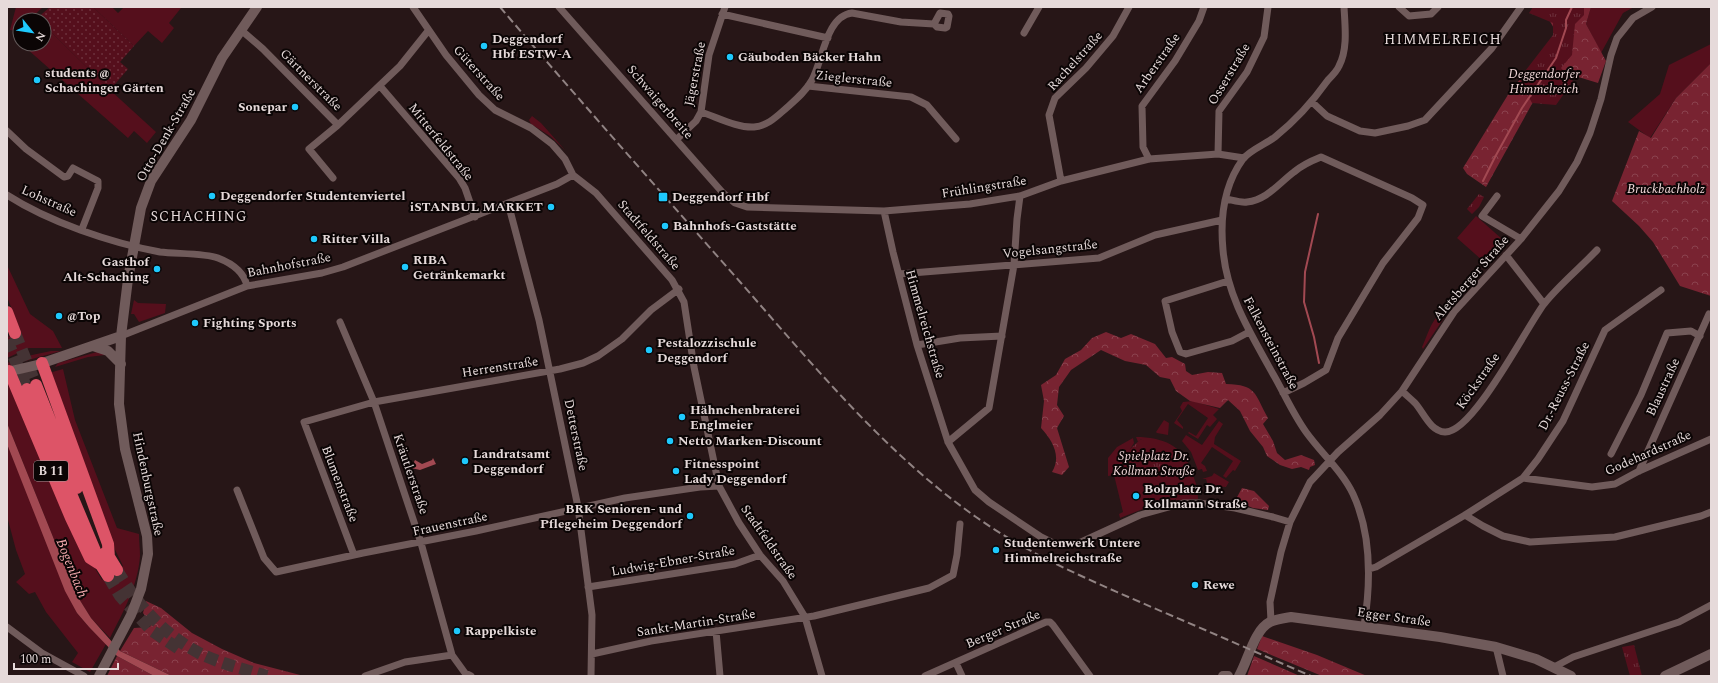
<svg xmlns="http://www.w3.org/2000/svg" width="1718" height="683" viewBox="0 0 1718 683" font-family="Spectral,serif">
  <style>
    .grass { fill: #550f1c }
    .forest { fill: url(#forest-crowns) }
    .park { fill: url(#park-tufts) }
    .garden { fill: url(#garden-dots) }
    .water { fill: #a24952 }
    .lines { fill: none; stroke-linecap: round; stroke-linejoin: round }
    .stream { stroke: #a24952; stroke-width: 2 }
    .highway-tunnel { stroke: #443334; stroke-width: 12; stroke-dasharray: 12 6; stroke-linecap: butt }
    .street { stroke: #705b5b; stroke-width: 7 }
    .secondary { stroke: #705b5b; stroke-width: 10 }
    .highway { stroke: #dd5467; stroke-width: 12 }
    .rail { stroke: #918383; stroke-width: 2; stroke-dasharray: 8 4; stroke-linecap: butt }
    .poi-dot { fill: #1ec9fd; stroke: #0b0505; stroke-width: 1.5 }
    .labels { text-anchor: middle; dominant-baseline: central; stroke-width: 4; stroke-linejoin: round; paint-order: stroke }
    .shield { fill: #0b0505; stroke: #a49a9a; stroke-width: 1 }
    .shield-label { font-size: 12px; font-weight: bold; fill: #e6dada }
    .poi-label { font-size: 13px; font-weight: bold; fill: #e6dada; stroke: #0b0505; text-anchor: start }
    .street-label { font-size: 13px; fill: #e6dada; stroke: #0b0505 }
    .park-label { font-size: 13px; font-style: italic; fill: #f1d7d8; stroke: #0b0505 }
    .neighbourhood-label { font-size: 14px; letter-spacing: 1px; fill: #e6dada; stroke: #0b0505 }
    .water-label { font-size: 14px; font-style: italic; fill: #f5aaaf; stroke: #0b0505 }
  </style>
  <defs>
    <pattern id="forest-crowns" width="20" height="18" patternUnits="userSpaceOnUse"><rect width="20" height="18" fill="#782331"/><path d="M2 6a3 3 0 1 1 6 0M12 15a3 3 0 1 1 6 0" fill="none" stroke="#8b424e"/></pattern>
    <pattern id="park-tufts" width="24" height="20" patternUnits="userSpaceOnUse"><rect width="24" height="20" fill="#550f1c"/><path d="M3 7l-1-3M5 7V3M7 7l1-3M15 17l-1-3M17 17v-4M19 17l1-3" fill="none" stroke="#6d313c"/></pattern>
    <pattern id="garden-dots" width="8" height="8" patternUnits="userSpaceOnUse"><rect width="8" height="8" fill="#550f1c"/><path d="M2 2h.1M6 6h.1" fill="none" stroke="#6d313c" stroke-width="1.8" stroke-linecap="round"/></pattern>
  </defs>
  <rect width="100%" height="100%" fill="#271617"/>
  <path class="grass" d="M16,7H43L29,20H20V28L17,31L10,30Z
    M93,7H112L118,13L124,7L181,8L169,23L174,28L162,43L148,31L134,46Z
    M1591,7H1634L1623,13L1601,53L1586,24Z
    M48,29L110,90L156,132L147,143L134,131L128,138L26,48L31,44H44V32Z
    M1711,44V63L1676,98L1650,138L1628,122L1660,94L1669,65Z
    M532,116L541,123L565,150L550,136L531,124L529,120Z
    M1476,216L1502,239L1483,261L1457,238Z
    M7,265L30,314L53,331L62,348H29L7,358V337L21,332L7,297Z
    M134,300L138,303L166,304L165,313L139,322L134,314H131Z
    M1444,312L1446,313V315L1423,349L1422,347C1428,335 1431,318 1444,312Z
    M51,351H61L7,366V363L32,355Z
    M97,352L105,355L88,357L55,367L58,363Z
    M63,369L75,420L117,528L139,534C139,541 140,549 140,556C138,586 123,612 110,638L91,618L76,594L7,423V384L10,385L79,542L102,580L123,566L103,525L49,373Z
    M1193,401L1219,409L1213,415L1217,419L1210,427L1207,425L1198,439L1188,433L1189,432L1196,436L1208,418L1188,404L1177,420L1183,427V429L1174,423L1182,411L1180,407L1183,402Z
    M1164,420L1169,423L1168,435L1157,433L1156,432Z
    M1219,421L1223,424L1215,437L1214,444L1241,461L1235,471L1233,470L1226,478L1223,476L1233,461L1212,447L1201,463L1205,466L1207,471L1203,472L1202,469L1198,470L1191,452L1182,441L1186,435L1202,445Z
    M1136,437C1163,437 1184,446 1192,472C1196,485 1198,485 1198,499L1176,501V499L1186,492L1173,469L1141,439L1138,442Z
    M1133,438L1134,443L1124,459L1159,482L1173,501L1143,509L1120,518L1119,514L1123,512L1114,475L1108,476V458L1117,447Z
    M7,444L77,613L89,627L106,644L90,672L72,662L78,653L46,612L35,592L29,594L16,582L25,574L16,550L7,516Z
    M1214,473L1229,482L1226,487L1208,486L1206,479H1202L1212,476Z"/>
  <path class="forest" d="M1545,7H1591L1586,24L1606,61L1598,83L1575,76L1567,85L1533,102L1486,187L1467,174L1463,168L1514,85L1542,61L1559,37L1544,11Z
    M1711,63V296L1680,286L1653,242L1639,226L1612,201L1639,131L1651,138L1676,98Z
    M1106,332L1121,338L1131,334L1155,344L1166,358L1172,357L1185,364L1186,371L1192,375L1208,372L1222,373L1226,384C1257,385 1254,393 1268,418L1263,424L1273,441L1277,453L1285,460L1301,455L1314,460L1315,465L1310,467L1309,470L1301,467L1292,469L1280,465L1267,456L1263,447L1250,431L1240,411L1228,400L1220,408L1190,401L1176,391L1170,379L1160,377L1146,365L1125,361L1101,350L1071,370L1059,387L1057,405L1064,416L1057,428L1069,467L1062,475L1052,472C1062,456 1052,440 1041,428L1044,401L1041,385L1056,375L1065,359L1081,350L1092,338Z
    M1242,488L1254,491L1269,506L1268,510L1253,508L1233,500L1236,499Z
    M146,601L161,608L192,633L222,649L254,663L304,676H172L120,651L134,628L150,627L151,624L143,613Z
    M1262,636L1317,655L1367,676H1322L1257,649Z
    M117,656L154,676H107Z
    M1254,656L1300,676H1247Z"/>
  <path class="park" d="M1533,7H1584V15L1575,24L1572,55L1561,68L1573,81L1556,105L1532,103L1519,79L1553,35V23L1529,13Z
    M1479,194L1484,197L1479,207L1472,214L1467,209Z
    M1141,439L1176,461L1173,469L1186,492L1173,501L1159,482L1123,459L1131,448Z
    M1634,645L1642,676H1630L1622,647Z"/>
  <path class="garden" d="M50,7H93L134,46L120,62L128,69L110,90L48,29L44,32V20H35Z"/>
  <path class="water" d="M7,423L76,594L91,618L120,651L172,676H154L117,656L89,627L77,613L65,591L7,444Z
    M433,458L436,464L420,470L411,468L415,460L422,464L432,460Z"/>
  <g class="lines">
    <path class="stream" d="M1483,181L1495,157L1522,108L1556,58L1566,28V20L1572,7
      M1318,214L1305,272L1304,302L1314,337L1319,363"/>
    <path class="highway-tunnel" d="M15,333L36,385
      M7,340L27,389
      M117,570C137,605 166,637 203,655C223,664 246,670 267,676
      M108,576L120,596L151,630L179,649"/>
    <path class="street" d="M413,7L446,55L479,95L495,110L531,128L552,144L565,159L573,175L596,193L672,280L684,302L694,367L719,486L739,523L760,555L783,581L805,617L822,676
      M559,7L723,193L735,203L747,207L884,211L970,204L1020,196L1061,181L1149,159L1218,154L1244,158
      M1344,7C1345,26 1348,49 1339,66C1337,71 1332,76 1328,80C1313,101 1295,121 1275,137C1266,144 1250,150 1243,159C1224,185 1220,219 1223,250C1227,297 1251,334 1273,374C1284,393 1293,414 1306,432C1321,453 1342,471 1353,494C1372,535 1371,582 1364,626
      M1399,7L1409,16L1431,14L1438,7
      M722,14L828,38
      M241,30L263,49L338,125L400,66L428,31
      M1024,33L1039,7
      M380,86L459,178L465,188L475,217
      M808,86L911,97L927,105L956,139
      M1312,102L1327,116L1360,131L1375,133L1408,126L1425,120L1492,48L1521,7
      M701,112C717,117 737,128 754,127C766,126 774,119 783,111C793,102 805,93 812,80C823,60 826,16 852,13L901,22L934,24L937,27L945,28L947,27L949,16L948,14L940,13L934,24
      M7,131L26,149L64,177L68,176L73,168L98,181V188L82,229
      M677,139L696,121L701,112L709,55L725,7
      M1218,154L1219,111L1247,72L1264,37L1268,7
      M1149,159L1143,147L1142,106L1175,61L1199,21L1204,7
      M333,178L309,149L338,125
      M1061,181L1049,115L1055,98L1086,68L1113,36L1129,7
      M7,195C49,222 111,243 160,252C176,254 205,253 218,258C231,263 244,272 247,286
      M1497,196L1482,216L1521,239
      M1226,199C1232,200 1241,203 1247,202C1267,200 1279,183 1294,172C1302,165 1311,161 1321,157L1412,198L1423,205L1418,218L1383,263L1338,338L1326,370L1304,383L1283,393
      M508,203L539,320L578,507L592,615L591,676
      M884,211L893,252L917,345L948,442L975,490L989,502L1041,537L1057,545L1079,543L1140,515L1183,503H1199L1235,508L1273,517L1290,522
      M1506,255L1544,304
      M899,274L1099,258L1155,235L1222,220
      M1228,281L1165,301L1172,332L1180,352L1186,354L1232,341L1249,332
      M340,322L374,402L421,543L452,655L465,673L471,676
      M121,336L247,286L322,273L343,267L557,184L573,175
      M917,345L960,338L1002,336
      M1402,391C1406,395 1411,399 1415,403C1424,413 1430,431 1445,432C1473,433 1526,328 1544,304C1559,285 1580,268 1597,250
      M948,442L989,408L1014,265L1017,219L1020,196
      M1611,454L1641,395L1667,333L1691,331L1700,336
      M1639,471L1709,314
      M1523,478L1592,487L1615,484L1639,471L1711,439
      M237,490L264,558L276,572L363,553L476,531L625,498L700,487L719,486
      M1465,515L1483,526L1503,536L1530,542L1615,537L1701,516L1711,512
      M354,555L304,422L374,402L560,369L583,363L598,356L622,339L651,310L679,289
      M1369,569L1376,567L1465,515L1523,478L1538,459L1563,421L1605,330L1661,290
      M588,587L735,564L760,555
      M1271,621L1270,602L1281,552L1290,522L1310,482L1338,452L1380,415L1402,391L1454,312L1521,239L1559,191L1577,162L1590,133L1601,99L1611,55L1617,38L1633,18L1652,7
      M7,627L42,653L84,676
      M716,631L720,676
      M1496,647L1503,676
      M592,654L651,641L814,616L929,588L953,575L957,555L960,524
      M956,663L962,676
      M1554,667L1573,657L1679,622L1711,605
      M365,676L405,662L452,655
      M925,676L1046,622H1050L1053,625L1090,676"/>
    <path class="secondary" d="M93,346L108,351L121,364
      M7,372L37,365L121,336
      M99,676L131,615L141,589L148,554L147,536L125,449L119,404L121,336L128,279L141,208L151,181L191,120L222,58L257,7
      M1223,676H1228
      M1239,676C1248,661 1254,630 1270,622C1276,619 1285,618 1291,617L1440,637L1496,647L1536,659L1571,676
      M1665,676L1711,654"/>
    <path class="highway" d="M7,312L15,333
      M42,363L108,544L109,558
      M9,371L71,518L90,558L101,565
      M36,385L77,488
      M27,389L101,565L108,576
      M106,552L117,570"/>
    <path class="rail" d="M500,7C579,100 660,191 741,283C814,366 885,453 976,517C1034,558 1099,584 1163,612C1213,633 1262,655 1311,676"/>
  </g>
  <g class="poi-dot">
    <circle cx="484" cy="46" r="4"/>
    <circle cx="730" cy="57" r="4"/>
    <circle cx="37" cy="80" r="4"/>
    <circle cx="295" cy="107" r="4"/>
    <circle cx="212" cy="196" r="4"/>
    <rect x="658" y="192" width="10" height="10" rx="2"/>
    <circle cx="551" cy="207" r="4"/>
    <circle cx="665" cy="226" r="4"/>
    <circle cx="314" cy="239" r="4"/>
    <circle cx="405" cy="267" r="4"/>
    <circle cx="157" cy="269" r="4"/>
    <circle cx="59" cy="316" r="4"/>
    <circle cx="195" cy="323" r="4"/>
    <circle cx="649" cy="350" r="4"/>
    <circle cx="682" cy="417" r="4"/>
    <circle cx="670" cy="441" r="4"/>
    <circle cx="465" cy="461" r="4"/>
    <circle cx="676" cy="471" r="4"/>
    <circle cx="1136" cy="496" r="4"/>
    <circle cx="690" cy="516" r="4"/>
    <circle cx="996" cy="550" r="4"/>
    <circle cx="1195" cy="585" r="4"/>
    <circle cx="457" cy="631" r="4"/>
  </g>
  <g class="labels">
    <rect class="shield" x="34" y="461" width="34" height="20" rx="3"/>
    <g class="shield-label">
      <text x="51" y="471">B 11</text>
    </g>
    <g class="poi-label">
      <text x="492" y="39">Deggendorf<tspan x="492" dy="15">Hbf ESTW-A</tspan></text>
      <text x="738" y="57">Gäuboden Bäcker Hahn</text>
      <text x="45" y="73">students @<tspan x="45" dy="15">Schachinger Gärten</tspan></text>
      <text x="287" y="107" text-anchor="end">Sonepar</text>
      <text x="220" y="196">Deggendorfer Studentenviertel</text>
      <text x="672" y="197">Deggendorf Hbf</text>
      <text x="543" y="207" text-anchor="end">iSTANBUL MARKET</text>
      <text x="673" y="226">Bahnhofs-Gaststätte</text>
      <text x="322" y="239">Ritter Villa</text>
      <text x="413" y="260">RIBA<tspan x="413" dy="15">Getränkemarkt</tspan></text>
      <text x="149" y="262" text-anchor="end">Gasthof<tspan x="149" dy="15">Alt-Schaching</tspan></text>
      <text x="67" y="316">@Top</text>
      <text x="203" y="323">Fighting Sports</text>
      <text x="657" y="343">Pestalozzischule<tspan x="657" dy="15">Deggendorf</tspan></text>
      <text x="690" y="410">Hähnchenbraterei<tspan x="690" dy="15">Englmeier</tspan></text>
      <text x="678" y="441">Netto Marken-Discount</text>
      <text x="473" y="454">Landratsamt<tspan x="473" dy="15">Deggendorf</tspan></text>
      <text x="684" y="464">Fitnesspoint<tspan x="684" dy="15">Lady Deggendorf</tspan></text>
      <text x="1144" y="489">Bolzplatz Dr.<tspan x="1144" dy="15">Kollmann Straße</tspan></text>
      <text x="682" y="509" text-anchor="end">BRK Senioren- und<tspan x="682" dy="15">Pflegeheim Deggendorf</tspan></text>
      <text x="1004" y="543">Studentenwerk Untere<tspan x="1004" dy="15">Himmelreichstraße</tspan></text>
      <text x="1203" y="585">Rewe</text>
      <text x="465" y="631">Rappelkiste</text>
    </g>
    <g class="street-label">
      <text transform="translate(1075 61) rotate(-48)">Rachelstraße</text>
      <text transform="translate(1157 63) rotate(-55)">Arberstraße</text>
      <text transform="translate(479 73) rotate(48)">Güterstraße</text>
      <text transform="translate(695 74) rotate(-79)">Jägerstraße</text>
      <text transform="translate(1229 74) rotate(-59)">Osserstraße</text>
      <text transform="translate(854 79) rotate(6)">Zieglerstraße</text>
      <text transform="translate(311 80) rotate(45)">Gärtnerstraße</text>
      <text transform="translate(660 102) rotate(49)">Schwaigerbreite</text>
      <text transform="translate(166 135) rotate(-60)">Otto-Denk-Straße</text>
      <text transform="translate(441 142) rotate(51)">Mitterfeldstraße</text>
      <text transform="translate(984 187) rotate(-9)">Frühlingstraße</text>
      <text transform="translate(49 201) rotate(24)">Lohstraße</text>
      <text transform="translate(649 235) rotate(49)">Stadtfeldstraße</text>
      <text transform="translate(1050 249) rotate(-6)">Vogelsangstraße</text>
      <text transform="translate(289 265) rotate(-11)">Bahnhofstraße</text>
      <text transform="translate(1471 278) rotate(-49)">Aletsberger Straße</text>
      <text transform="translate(925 324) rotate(74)">Himmelreichstraße</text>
      <text transform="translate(1271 343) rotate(62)">Falkensteinstraße</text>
      <text transform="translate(500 367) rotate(-9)">Herrenstraße</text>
      <text transform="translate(1478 381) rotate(-55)">Köckstraße</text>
      <text transform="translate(1564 386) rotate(-63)">Dr.-Reuss-Straße</text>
      <text transform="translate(1663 387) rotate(-65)">Blaustraße</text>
      <text transform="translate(576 435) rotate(78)">Detterstraße</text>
      <text transform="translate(1648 453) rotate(-24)">Godehardstraße</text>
      <text transform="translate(411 474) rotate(71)">Kräutlerstraße</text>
      <text transform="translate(148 484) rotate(78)">Hindenburgstraße</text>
      <text transform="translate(340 484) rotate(69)">Blumenstraße</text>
      <text transform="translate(450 524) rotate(-12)">Frauenstraße</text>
      <text transform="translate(769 542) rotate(55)">Stadtfeldstraße</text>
      <text transform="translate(673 561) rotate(-10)">Ludwig-Ebner-Straße</text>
      <text transform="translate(1394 617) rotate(8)">Egger Straße</text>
      <text transform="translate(696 623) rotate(-9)">Sankt-Martin-Straße</text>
      <text transform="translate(1003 629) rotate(-23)">Berger Straße</text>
    </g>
    <g class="park-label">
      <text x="1544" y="74">Deggendorfer<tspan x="1544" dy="15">Himmelreich</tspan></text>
      <text x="1666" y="189">Bruckbachholz</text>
      <text x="1154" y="456">Spielplatz Dr.<tspan x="1154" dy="15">Kollman Straße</tspan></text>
    </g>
    <g class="neighbourhood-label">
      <text x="1443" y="39">HIMMELREICH</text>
      <text x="199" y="216">SCHACHING</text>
    </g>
    <g class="water-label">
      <text transform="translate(72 568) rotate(68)">Bogenbach</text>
    </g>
  </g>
  <rect width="1718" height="683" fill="none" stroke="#e6dada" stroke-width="16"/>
  <g transform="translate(32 32) rotate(120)"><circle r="19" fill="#0b0505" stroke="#635a5a"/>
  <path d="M0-3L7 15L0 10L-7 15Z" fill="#1ec9fd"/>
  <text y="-6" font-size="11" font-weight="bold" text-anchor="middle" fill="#e6dada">N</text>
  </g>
  <path d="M14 663v6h104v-6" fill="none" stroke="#e6dada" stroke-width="2"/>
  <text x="20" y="663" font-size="12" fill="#e6dada" stroke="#0b0505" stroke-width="3" paint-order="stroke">100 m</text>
</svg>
